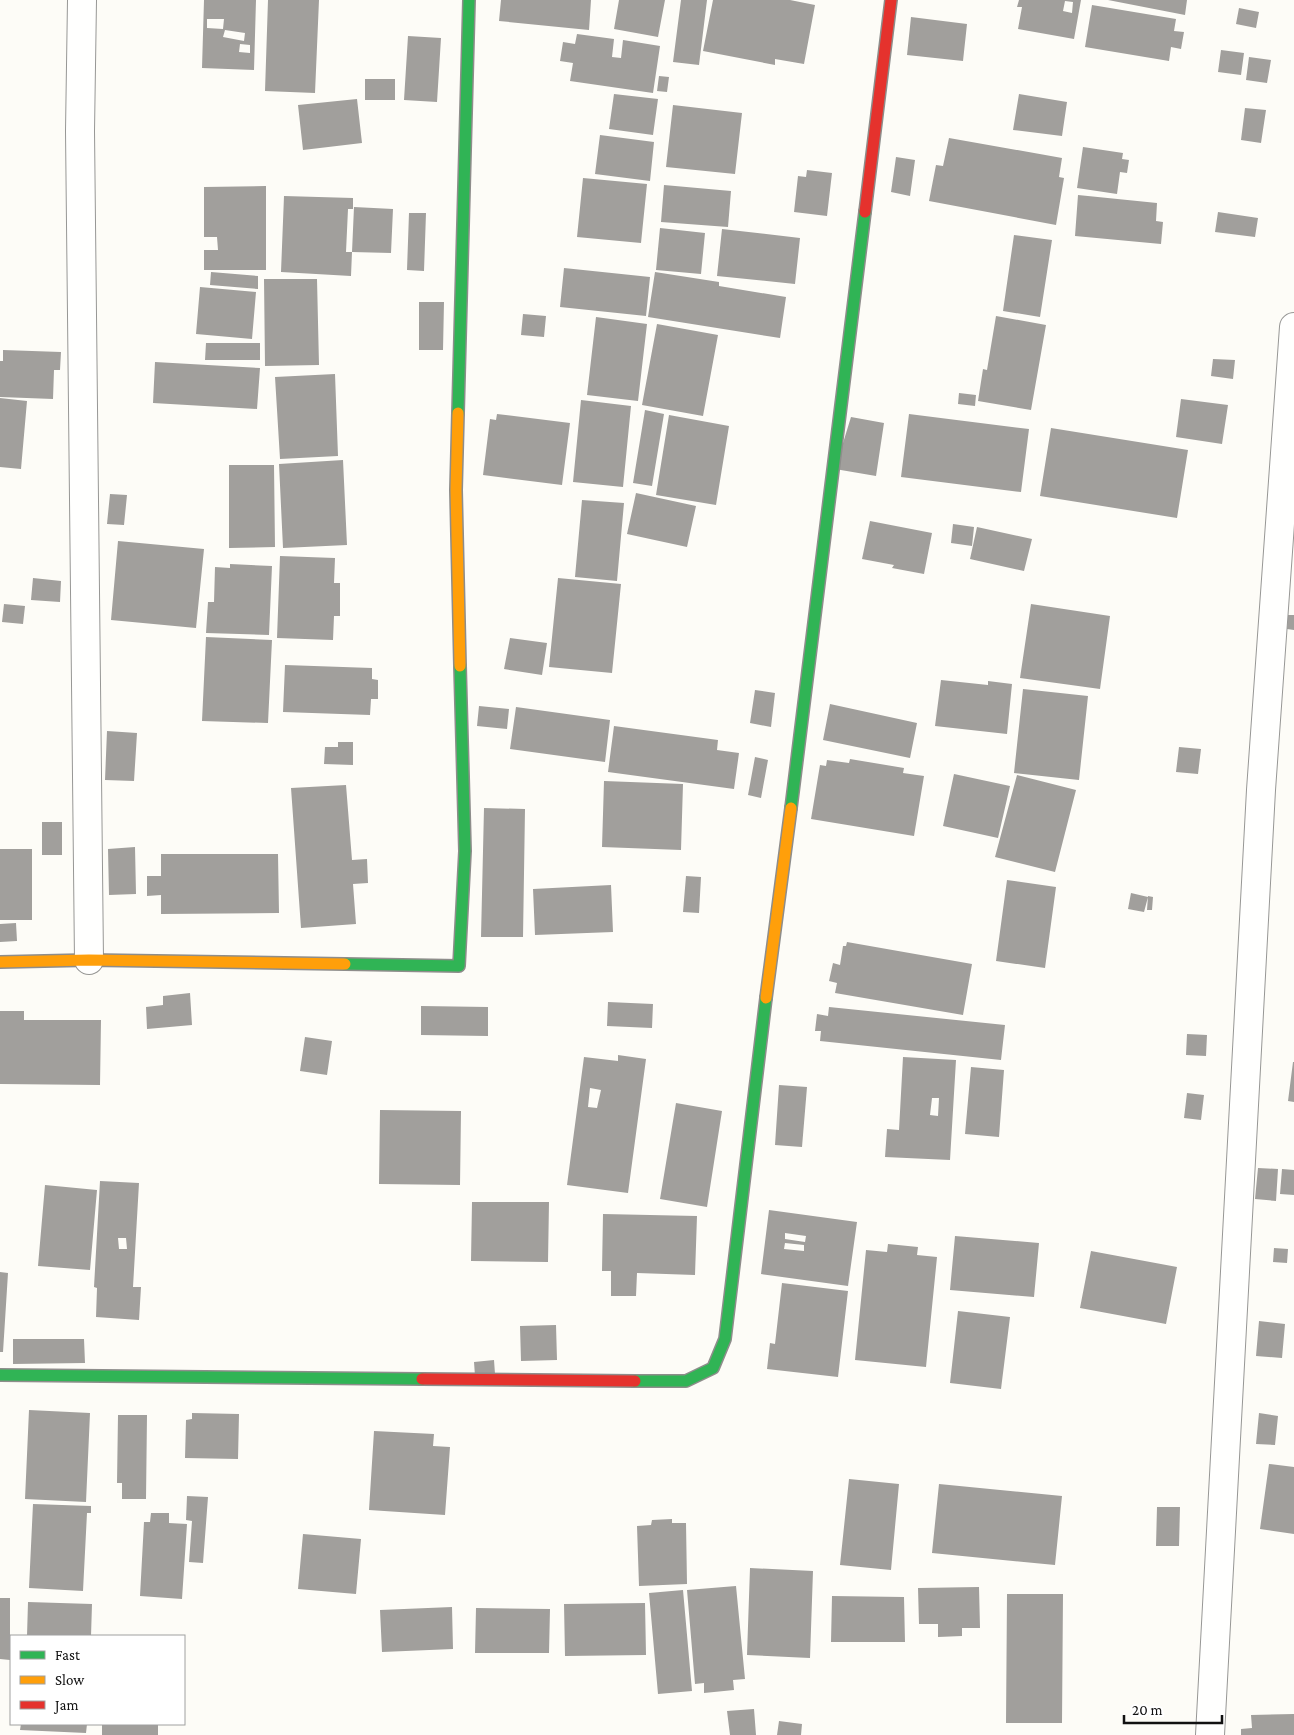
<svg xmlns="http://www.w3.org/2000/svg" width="1294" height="1735" viewBox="0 0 1294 1735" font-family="'Crimson Pro',serif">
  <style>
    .building { fill: #a19f9c; fill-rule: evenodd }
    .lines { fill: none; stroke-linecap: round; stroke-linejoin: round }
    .street-casing { stroke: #979795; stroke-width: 30 }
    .fast-casing { stroke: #8e8d8b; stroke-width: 14 }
    .slow-casing { stroke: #8e8d8b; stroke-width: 14 }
    .jam-casing { stroke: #8e8d8b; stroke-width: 14 }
    .street { stroke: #fffffe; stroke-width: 28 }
    .fast { stroke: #30b455; stroke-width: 11 }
    .slow { stroke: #ff9f0a; stroke-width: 11 }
    .jam { stroke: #e5322d; stroke-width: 11 }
  </style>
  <rect width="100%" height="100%" fill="#fdfcf7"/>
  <path class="building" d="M204,0H256L254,70L202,68ZM207,19H224L223,29L207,28ZM225,30L245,33L244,41L223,37ZM240,44L250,45V53L239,52Z
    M268,0H319L315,93L265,91Z
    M501,0H591L589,30L499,21Z
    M619,0H665L658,37L614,29Z
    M681,0H707L699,65L673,62Z
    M713,0H790L815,5L804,64L775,59V65L703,51Z
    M1019,0H1081L1074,39L1018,29L1022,7H1017ZM1065,1L1073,2L1072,13L1063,11Z
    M1108,0H1187L1185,15Z
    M1092,5L1176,19L1174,31L1184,32L1181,49L1171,47L1169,61L1085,47Z
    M1239,8L1259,12L1256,28L1236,24Z
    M911,17L967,24L963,61L907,55Z
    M577,34L614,39L612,57L621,58L623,40L660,46L653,93L570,81L573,63L560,61L563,42L575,44Z
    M408,36L441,38L437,102L404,100Z
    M1221,50L1244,53L1241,75L1218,72Z
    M1249,57L1271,60L1267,83L1246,80Z
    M659,76L669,77L667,92L657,91Z
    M365,79H395V100H365Z
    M614,94L658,99L653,135L609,129Z
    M1019,94L1067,102L1062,136L1013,130Z
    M357,99L362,143L303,150L298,105Z
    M673,105L742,113L735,174L666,167Z
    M1245,108L1266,110L1261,143L1241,140Z
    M600,135L654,142L650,181L595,174Z
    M949,138L1062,158L1059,177L1064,178L1056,225L929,201L936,165L943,166Z
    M1083,147L1123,153L1122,159L1129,160L1127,173L1120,172L1117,194L1077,188Z
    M896,157L915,160L910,196L891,192Z
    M807,170L832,173L827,216L794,212L798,176L806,177Z
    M583,178L647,184L641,243L577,237Z
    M664,185L731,191L728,227L661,222Z
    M266,186V270H204V250H218L217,237H204V187Z
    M1078,195L1157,203L1156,221L1163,222L1161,244L1075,236Z
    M284,196L353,198V209H348L346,252H352L351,276L281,272Z
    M354,207L393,209L391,253L352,252Z
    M1218,212L1258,218L1255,237L1215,232Z
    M409,213H426L424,271L407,270Z
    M660,228L705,233L701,274L656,270Z
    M722,229L800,238L795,284L717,276Z
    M1014,235L1052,240L1040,317L1003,311Z
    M564,268L650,277L646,316L560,307Z
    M211,272L258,276V289L210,285Z
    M655,272L719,282V286L786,297L780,338L648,317Z
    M264,279H317L319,365L265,366Z
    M200,287L256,292L252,339L196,334Z
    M419,302H444L443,350H419Z
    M523,314L546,316L544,337L521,335Z
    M996,316L1046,325L1031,410L978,401L983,369L987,370Z
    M596,317L647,324L638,401L587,395Z
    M657,324L718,335L703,416L642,405Z
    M206,343H260V360H205Z
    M3,350L61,352L60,370H54L53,399L0,397V361H3Z
    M1213,359L1235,360L1233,379L1211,376Z
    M155,362L260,368L257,409L153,403Z
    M335,374L338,456L280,459L275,377Z
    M959,393L976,395L975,406L958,404Z
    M0,398L27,401L21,469L0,467Z
    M1181,399L1228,405L1222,444L1176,437Z
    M581,400L631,406L623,487L573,482Z
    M645,410L664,414L652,486L633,483Z
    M497,414L570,423L562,485L483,475L490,419L496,420Z
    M909,414L1029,429L1021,492L901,477Z
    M669,415L729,426L716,505L656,495Z
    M851,417L884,423L876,476L835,469Z
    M1051,428L1188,450L1177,518L1040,496Z
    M343,460L347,545L283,548L279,464Z
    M229,465H274L275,547L229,548Z
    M636,493L696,506L687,547L627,534Z
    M110,494L127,495L124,525L107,524Z
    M582,500L624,503L617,581L575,577Z
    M870,521L932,533L924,574L892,568L894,565L862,559Z
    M953,524L974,527L972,546L951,543Z
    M977,527L1032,539L1024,571L970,559Z
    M118,541L204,549L196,628L111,620Z
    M280,556L335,558L334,583H340V616H334L333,640L277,638Z
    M230,564L272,566L269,635L206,633L208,602H214L215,567L230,568Z
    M33,578L61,581L60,602L31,600Z
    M558,578L621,584L612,673L549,667Z
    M4,604L25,606L23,624L2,622Z
    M1031,604L1110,616L1100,689L1020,678Z
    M1288,615H1294V630L1287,629Z
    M206,637L272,640L268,723L202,721Z
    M510,638L547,643L542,675L504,669Z
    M285,665L372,668V679L378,680V699H371L370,715L283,712Z
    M941,680L988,685V681L1012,684L1007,734L935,726Z
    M1023,689L1088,696L1079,780L1014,773Z
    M755,690L775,693L771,727L750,723Z
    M830,704L917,723L910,758L823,740Z
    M479,706L509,709L507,729L477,726Z
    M516,707L610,720L605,762L510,749Z
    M614,726L718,740L717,750L739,753L734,789L608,772Z
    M107,731L137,733L134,781L105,780Z
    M338,742H353V765L324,764L325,747H338Z
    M1179,747L1201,749L1198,774L1176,772Z
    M755,757L768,760L761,798L748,795Z
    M850,759L904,768L903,773L924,776L914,836L811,819L820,765L826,766L827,760L849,763Z
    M954,774L1010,786L998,838L943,826Z
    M1017,775L1076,790L1055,872L995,857Z
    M604,781L683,784L681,850L602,847Z
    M346,785L352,860L367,859L368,883L353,884L356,924L301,928L291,788Z
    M484,808L525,809L523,937H481Z
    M42,822H62V855H42Z
    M135,847L136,894L109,895L108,849Z
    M0,849H32V920H0Z
    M161,854H278L279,913L161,914V895L147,896V876H161Z
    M686,876L701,877L699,913L683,912Z
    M1007,880L1056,887L1045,968L996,961Z
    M611,885L613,932L535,935L533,889Z
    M1131,893L1148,897L1144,912L1128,909Z
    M1148,896L1153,897L1152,910H1147Z
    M16,923L17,941L0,942V924Z
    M847,942L972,964L963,1015L835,993L837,983L829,981L833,963L840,965L843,946H846Z
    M190,993L192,1025L147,1029L146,1007L163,1005V996Z
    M608,1002L653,1004L652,1028L607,1026Z
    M421,1006L488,1007V1036L421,1035Z
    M829,1007L1005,1025L1001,1060L820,1041L821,1031H815L817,1014L828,1016Z
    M0,1011H24V1020H101L100,1085L0,1084Z
    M1187,1034L1207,1035L1206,1056L1186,1055Z
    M305,1037L332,1041L327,1075L300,1071Z
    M618,1055L646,1059L628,1193L567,1185L584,1057L618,1061ZM590,1088L601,1090L597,1108L588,1107Z
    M903,1057L956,1060L950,1160L885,1157L887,1129L899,1130ZM932,1098H939L938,1116L930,1115Z
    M1293,1062H1294V1102L1288,1101Z
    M971,1067L1004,1070L999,1137L965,1134Z
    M779,1085L807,1087L802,1147L775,1145Z
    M1187,1093L1204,1095L1201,1120L1184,1118Z
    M676,1103L722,1111L707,1207L660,1199Z
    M380,1110L461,1111L460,1185L379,1184Z
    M1258,1168L1278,1169L1276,1201L1255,1199Z
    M1282,1169L1294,1170V1195L1280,1194Z
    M100,1181L139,1183L133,1287H141L139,1320L96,1317L97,1288L94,1287ZM118,1238H126L127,1249H119Z
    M45,1185L97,1190L90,1270L38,1266Z
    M472,1202H549L548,1262L471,1261Z
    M769,1210L857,1222L848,1286L761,1274ZM785,1233L806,1236L805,1242L785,1239ZM785,1243L804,1245V1251L784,1249Z
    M603,1214L697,1216L695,1275L637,1273L636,1296H611V1271H602Z
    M955,1236L1039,1243L1034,1297L950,1290Z
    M888,1244L918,1247L917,1255L937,1257L926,1367L855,1360L866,1250L887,1252Z
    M1274,1248L1288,1249L1287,1263L1273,1262Z
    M1091,1251L1177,1267L1166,1324L1080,1308Z
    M0,1272L8,1273L3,1352H0Z
    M782,1283L848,1291L838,1377L767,1369L770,1343L775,1344Z
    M958,1311L1010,1317L1001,1389L950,1383Z
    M1259,1321L1285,1324L1282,1358L1256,1356Z
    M556,1325L557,1360L521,1361L520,1326Z
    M13,1339H84L85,1363L13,1364Z
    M494,1360L495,1374L475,1376L474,1362Z
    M29,1410L90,1413L86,1502L25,1499Z
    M192,1413L239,1414L238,1459L185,1458L186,1420L192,1419Z
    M1259,1413L1278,1416L1275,1445L1256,1444Z
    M118,1415H147L146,1499H122V1483H117Z
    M374,1431L434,1434L433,1446L450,1447L445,1515L369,1510Z
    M1269,1464L1294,1467V1534L1260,1529Z
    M849,1479L899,1484L891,1570L840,1565Z
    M939,1484L1062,1496L1055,1565L932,1553Z
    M187,1496L208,1497L203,1563L189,1562L192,1521L186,1520Z
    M33,1504L91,1506V1513H87L83,1591L29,1588Z
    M1157,1507H1180L1179,1546H1156Z
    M151,1513H169V1523L187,1524L182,1599L140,1596L144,1522H150Z
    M672,1519V1523H686L687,1584L639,1586L637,1526L651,1525L652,1520Z
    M303,1534L361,1539L356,1594L298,1589Z
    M750,1568L813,1571L810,1658L747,1655Z
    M736,1586L745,1679L733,1680L734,1690L704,1693V1683L695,1684L687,1590Z
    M979,1587L980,1628H962V1636L938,1637V1624H919L918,1588Z
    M683,1590L692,1691L658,1694L649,1593Z
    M1007,1594H1063L1062,1723H1006Z
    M832,1596L904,1597L905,1642H831Z
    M0,1598H10V1660L0,1659Z
    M28,1602L92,1604L91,1636H27Z
    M645,1603L646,1655L565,1656L564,1604Z
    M452,1607L453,1649L382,1652L380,1610Z
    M476,1608L550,1609L549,1653H475Z
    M754,1709L756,1735H730L727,1711Z
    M1294,1714V1735H1241V1729L1252,1728L1251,1715Z
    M779,1721L802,1724L801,1735H777Z
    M21,1724H87L86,1733L20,1730Z
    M102,1724H158V1735H102Z"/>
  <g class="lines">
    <g class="street-casing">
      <path id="street" d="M82,0L80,131L89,960
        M1210,1735L1261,790L1294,327"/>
    </g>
    <g class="fast-casing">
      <path id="fast" d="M458,413L469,0
        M791,808L865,212
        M345,964L459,966L465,851L460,666
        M0,1375L422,1379
        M635,1381H686L713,1368L725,1339L766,998"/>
    </g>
    <g class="slow-casing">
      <path id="slow" d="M458,413L456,490L460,666
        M0,962L89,960L345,964
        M766,998L791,808"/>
    </g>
    <g class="jam-casing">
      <path id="jam" d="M865,212L891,0
        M422,1379L635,1381"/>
    </g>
    <use href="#street" class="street"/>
    <use href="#fast" class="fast"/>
    <use href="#slow" class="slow"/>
    <use href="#jam" class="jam"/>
  </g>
  <rect x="10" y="1635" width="175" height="90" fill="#ffffff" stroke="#a0a0a0"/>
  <rect x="20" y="1651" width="25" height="8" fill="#30b455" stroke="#a0a0a0"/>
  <text x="55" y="1660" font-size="15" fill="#111111">Fast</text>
  <rect x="20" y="1676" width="25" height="8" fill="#ff9f0a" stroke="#a0a0a0"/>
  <text x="55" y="1685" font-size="15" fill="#111111">Slow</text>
  <rect x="20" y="1701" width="25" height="8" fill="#e5322d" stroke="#a0a0a0"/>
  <text x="55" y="1710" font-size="15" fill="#111111">Jam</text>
  <path d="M1124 1715v8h98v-8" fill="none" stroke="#111111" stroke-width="2.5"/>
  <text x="1132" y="1715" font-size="15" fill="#111111" stroke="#ffffff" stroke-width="4" paint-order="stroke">20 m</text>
</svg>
